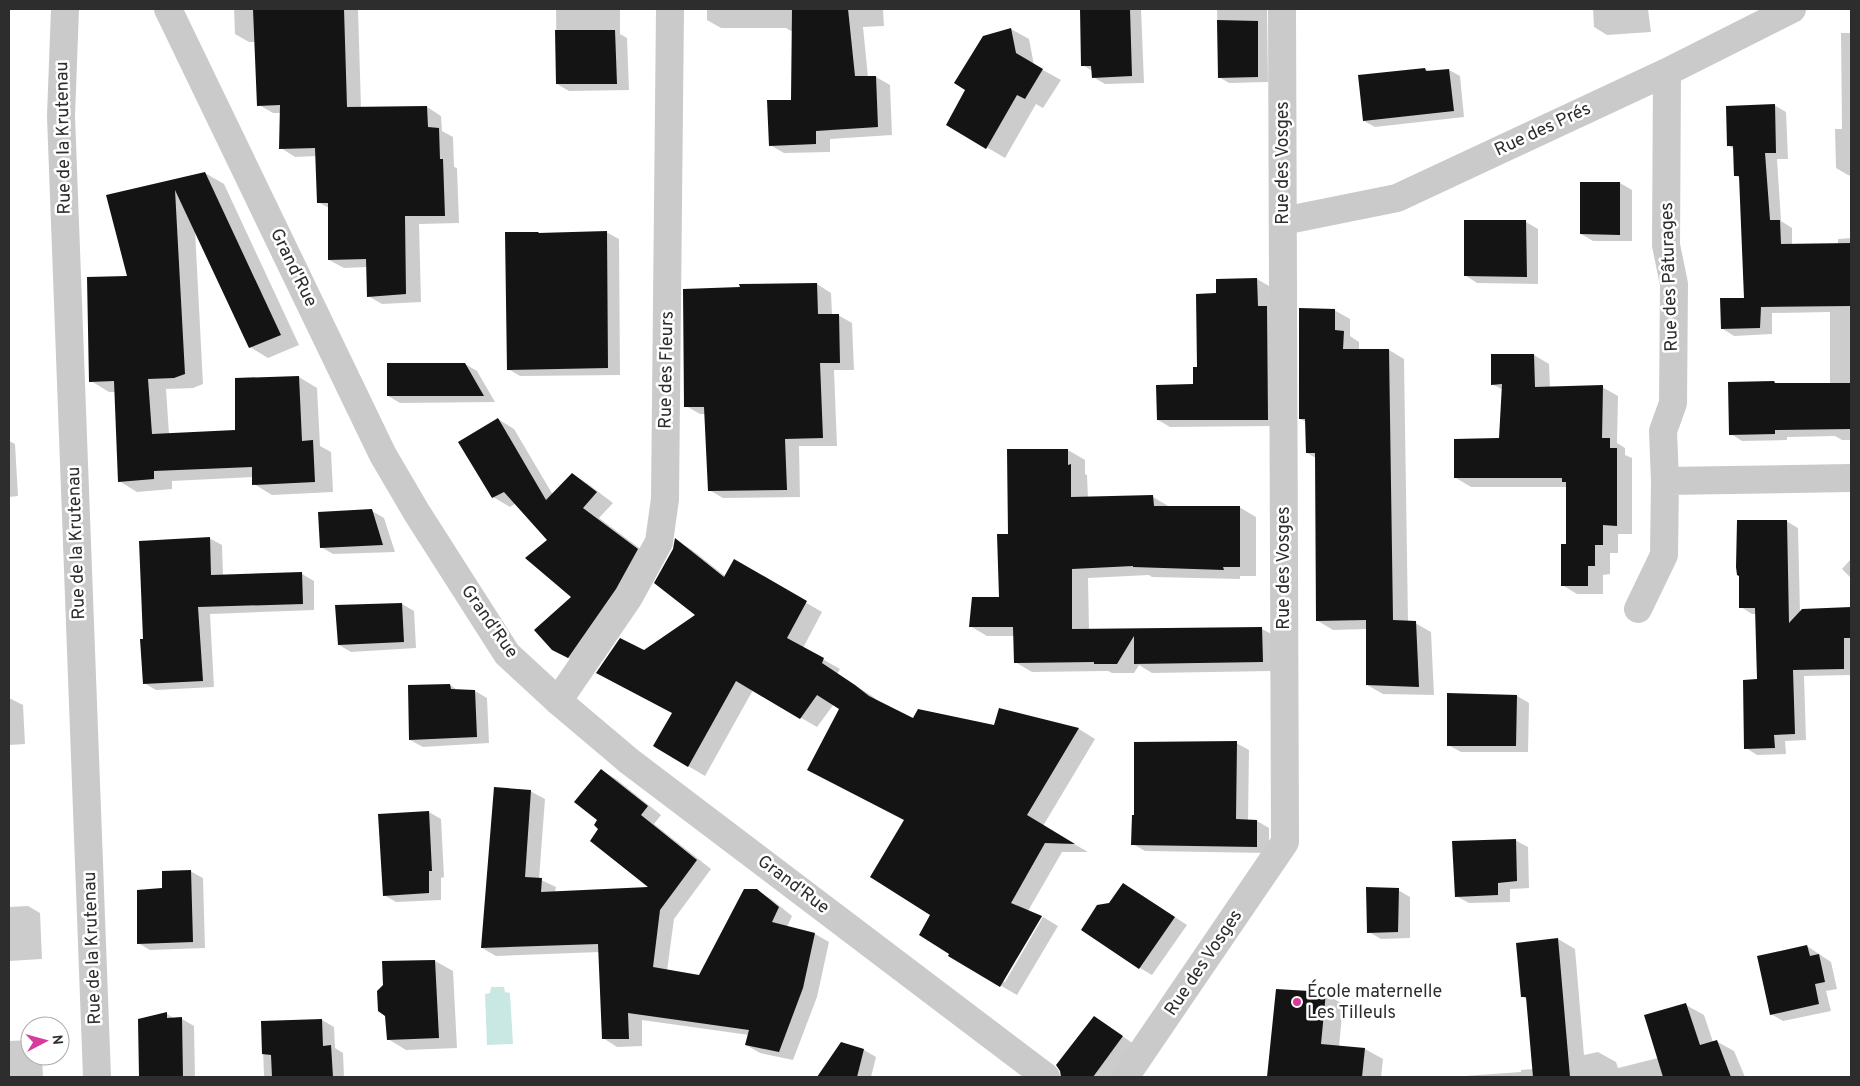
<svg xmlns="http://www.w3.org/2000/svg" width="1860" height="1086" viewBox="0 0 1860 1086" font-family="Overpass,sans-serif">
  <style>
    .water { fill: #c9e8e4 }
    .shadow { fill: #0003 }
    .building { fill: #141414 }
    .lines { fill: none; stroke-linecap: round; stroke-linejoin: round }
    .minor { stroke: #cacaca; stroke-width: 28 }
    .tertiary { stroke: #cacaca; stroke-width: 28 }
    .poi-dot { fill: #d83b9a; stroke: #fff; stroke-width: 2 }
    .labels { text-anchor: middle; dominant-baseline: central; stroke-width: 5; stroke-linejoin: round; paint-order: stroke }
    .street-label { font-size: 18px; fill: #2d2d2d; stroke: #fff }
    .poi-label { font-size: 18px; fill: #2d2d2d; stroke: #fff; text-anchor: start }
  </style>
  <rect width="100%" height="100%" fill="#fff"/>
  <path class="water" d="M491,987H504L505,992L510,993L513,1044L487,1045L485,994L490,993Z"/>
  <path class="shadow" d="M234,9H358L361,108L427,107L441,116L442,131L453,137L454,167L457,168L459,223L419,224L421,302L382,304L368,296L367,267L344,268L329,260V208L318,202L317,156L295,157L281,148V113H273L259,105L256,42H249L235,34Z
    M556,9H620V34L627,38L629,90L569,91L557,84Z
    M707,9H883L884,26L863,27L868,77H876L890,85L892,135L830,139V152L784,153L770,145L792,101L793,32L786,28H721L707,20Z
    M1081,9H1141L1144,83L1105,84L1093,77V71L1082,65Z
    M1217,9H1267L1268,82L1229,83L1219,77Z
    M1593,9H1648L1651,32L1607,35L1594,27Z
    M1011,29L1029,39L1034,65L1061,80L1043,108L1036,104L1005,158L947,124Z
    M1841,33H1851V176L1848,175L1836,168L1835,129H1842Z
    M1425,69L1431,72L1449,70L1460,76L1464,117L1375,127L1364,121Z
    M1774,105L1786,112L1788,159H1777L1781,221L1792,228V245H1838V239L1851,238V440H1842L1835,436L1787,437V440L1742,441L1731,434L1774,382L1779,385L1830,384V312L1772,313V334L1734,336L1723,329L1745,300L1740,178L1735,175L1734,149L1729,146Z
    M205,173L224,184L299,345L268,358L250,347L195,230L203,384L193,388L166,389L169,434L236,432L299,377L317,388L320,446L331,452L333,492L272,495L254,484V477L172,481V489L137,492L119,481L116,392H109L91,381L129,278L108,196Z
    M1620,183L1632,190V241H1593L1581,234Z
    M1526,222L1538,229V284L1477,283L1465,275Z
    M606,232L619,239L620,375L520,376L508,369Z
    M1257,279L1269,286L1280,426L1170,427L1158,420L1194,385L1217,294L1218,280Z
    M817,284L831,293L832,315H838L852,323L854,370H834L837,446H799L800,497L723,498L709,490L706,414H700L686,406Z
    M1334,310L1350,319V336L1359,342V350H1389L1404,359L1408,622L1415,623L1431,632L1434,695L1383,694L1367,685V629L1333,630L1318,621L1316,458L1307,453L1306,422L1300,419Z
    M1534,355L1549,364L1550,388L1602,387L1618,396L1617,443L1625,448V455L1632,458V534H1618V553H1610V574L1603,575V594H1577L1562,585L1567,545L1568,487H1471L1456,478L1500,439L1503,390L1492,384Z
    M465,364L477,371L495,402L400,403L388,396Z
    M498,419L514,429L553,495L572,474L588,484L613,503L599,518L654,559L570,659L553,649L572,597L549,540L516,503L510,507L493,497L460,442Z
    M9,441L15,444L18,496L9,497Z
    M1068,450L1085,460V474L1087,475L1088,498L1153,497L1170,507H1239L1256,517V576H1240V579L1152,577L1149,575L1088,578L1089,630L1262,629L1279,638V671L1152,673L1139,665L1134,673H1112L1108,671L1032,672L1015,662V636H987L970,626L1000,599L1009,535Z
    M372,511L384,518L395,552L333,554L321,547Z
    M1786,521L1798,528L1800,613L1802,610L1851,608V675L1804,676L1806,740L1785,741L1786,754L1757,755L1746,748L1758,681L1757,614H1752L1741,607Z
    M209,538L222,545L223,576L302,574L314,581V610L210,614L214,687L156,690L144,683V641Z
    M676,540L692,550L725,576L734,561L822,612L803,648L840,669L837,674L872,696L882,704L913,720L995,726L1000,710L1079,729L1095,739L1043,826L1088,852H1062L1028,911L1042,917L1002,981L1005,982L1043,917L1058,926L1017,995L950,956L951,954L932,914L905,820L841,708L834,704L817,727L753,690L705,776L688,766L674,713L644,652L698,615L674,550Z
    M1851,559V578L1842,569Z
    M402,604L414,611L416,648L351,652L339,645L336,606Z
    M450,685L459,691H475L487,698L489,743L423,747L410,740Z
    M1517,696L1529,703L1528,752H1461L1448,745Z
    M9,698L23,705L25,744L9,745Z
    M1236,743L1249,750L1248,821H1257L1269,828V853L1145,851L1133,844Z
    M601,770L616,779L661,815L654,824L711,869L674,919L667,971L700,976L756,891L771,899L792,916L787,927L815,934L829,942L817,997L793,1060L760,1053L746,1045L749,1035L642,1020V1046L617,1047L603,1038L600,952L496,956L482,948L530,791L545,799L539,879L556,887L555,892L651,888L600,828Z
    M429,812L441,819L444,877L441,878V900L396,902L384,895Z
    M1515,840L1528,847L1529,888L1510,889V902L1469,903L1456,896Z
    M190,871L203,878L205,948L150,950L138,943L163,889Z
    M1398,890L1410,897V938L1381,939L1369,932Z
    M1135,891L1187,925L1152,975L1140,968Z
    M28,906L40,913L42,959L9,961V907Z
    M1558,939L1575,949L1584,1055L1598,1052L1616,1062L1618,1068L1658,1058L1686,1005L1704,1015L1713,1042L1716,1041L1734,1051L1745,1077H1450L1521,1072V1070L1533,1069L1527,1000L1522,996Z
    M1807,946L1831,962L1837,989L1826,991L1831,1011L1783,1021L1771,1014Z
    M435,961L453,971L457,1048L406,1050L388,1039L383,962Z
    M1277,990L1325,994L1343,1004L1339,1047L1365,1049L1383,1059L1381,1077H1269Z
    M167,1014L175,1019H182L194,1026L195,1077H141L139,1020Z
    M1094,1017L1134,1044L1110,1077H1092L1064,1057Z
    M322,1020L334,1027L335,1048L343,1053L344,1077L264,1076L262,1022Z
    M29,1040L30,1056H42L43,1077H9V1041Z
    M841,1044L864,1050L876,1057L871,1077H821L822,1072Z"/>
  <path class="building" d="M253,9H344L347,107L427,106L428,127L439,128L440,159H443L445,216H405L406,294L367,297L366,259L328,260V203H317L315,148L279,149L280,105L257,106Z
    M792,9H848L855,76H876L878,127L816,131V144L769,146L767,100H791Z
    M1080,9H1130L1132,76L1092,78L1091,66H1081Z
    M1217,20L1258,21V77L1218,78Z
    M1011,28L1016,53L1043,69L1025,99L1017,95L986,149L946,125L965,90L954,83L983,36Z
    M555,30H615L617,84H556Z
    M1425,68L1426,71L1449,69L1454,111L1363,121L1358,75Z
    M1775,104L1776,153H1765L1770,220H1780L1781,244L1851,243V306L1761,307L1760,328L1721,329L1720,298H1744L1739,176H1734L1733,146H1727L1726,106Z
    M205,172L281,335L249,348L175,190L185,374L174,378L148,379L152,434L235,430V378L299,376L302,441L313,440L315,482L252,485V467L154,471V479L118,482L114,381L89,382L87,277L127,276L106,195Z
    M1580,182H1620V235L1580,234Z
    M1464,220H1526L1527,277L1464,276Z
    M607,231L608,368L507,370L505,232H539L538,233Z
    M1257,278L1258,306H1267L1268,420H1157L1156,385L1193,384V367H1197L1196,294L1216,293V279Z
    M817,283L818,314H839L840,363H820L823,438L785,439L787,490L708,491L704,407H684L683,289L740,287L739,284Z
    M1299,308L1335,309V330L1344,331L1343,349H1389L1393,620L1416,621L1419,687L1366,685V620L1316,621L1315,453H1306L1305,419H1299Z
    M1491,354H1534L1535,387L1603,385L1602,438H1610V448H1617V526L1603,525V545H1595V566H1588V586H1561V544H1566V482H1562V478H1454V439L1499,438L1502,384L1491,385Z
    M387,363H465L484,396H387Z
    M1774,381L1775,383H1851V429L1775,430V434L1729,435L1728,382Z
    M498,418L546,500L572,473L597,492L583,508L638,549L616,589L568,658L552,650L534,630L571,597L525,558L547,540L504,492L492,498L458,442Z
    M1007,449H1068V465L1071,464V497L1153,495L1154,506H1240V567H1223L1224,570L1133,567V566L1072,569V629L1262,627L1263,662L1134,664V636L1117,664H1094V662L1014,663L1013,627H969L972,597H999L997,534H1008Z
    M372,509L383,545L320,548L318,512Z
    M1737,520H1787L1789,623L1802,609L1851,607V638H1844V669L1793,670L1795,734L1774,735L1775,748L1744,749L1743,680L1757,679L1755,608H1739V576L1737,575L1736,567Z
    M210,537L211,575L302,572L303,604L198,607L203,681L143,684L140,639H143L139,541Z
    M675,538L724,577L734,559L807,601L787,638L824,658L822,663L855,685L869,696L913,718L918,709L994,725L999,708L1079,728L1027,815L1075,844L1045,843L1011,903L1042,916L1000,987L948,956L949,954L919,935L930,915L870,877L904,820L807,770L839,709L817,695L800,719L736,681L688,767L653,746L672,713L596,673L620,638L644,650L695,615L654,583L673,549Z
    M402,603L404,642L338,645L335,605Z
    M450,684L451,689L475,690L477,737L409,740L408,685Z
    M1447,693L1517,695L1516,746H1447Z
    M1237,741L1236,819L1257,820V847L1131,845L1132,815H1134V742Z
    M601,769L648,806L641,815L697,860L660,910L653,967L699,975L744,889H757L779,907L772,922L815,933L803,988L779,1052L745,1045L749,1030L628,1013L629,1039H602L598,944L481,948L494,787L531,790L525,877L542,878L541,892L648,887L590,841L598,829L594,825L597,820L574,802Z
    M429,811L432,871H429V893L383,896L378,814Z
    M1516,839L1517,881L1498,883V895L1455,897L1452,841Z
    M191,870L193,942L137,944V890L162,888V871Z
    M1123,883L1175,917L1139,969L1081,930L1097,905L1109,903Z
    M1366,887L1399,888L1398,932L1367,933Z
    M1558,938L1570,1077H1533L1526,997H1521L1516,943Z
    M1807,945L1810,956L1819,954L1825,982L1815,984L1819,1004L1770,1015L1757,956Z
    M435,960L439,1038L387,1040L385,1016L378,1011L377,991L383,985L382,961Z
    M1276,989L1326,992L1321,1044L1365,1048L1362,1077H1267Z
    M1686,1003L1700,1045L1717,1040L1731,1077H1663L1644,1015Z
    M167,1012V1018L182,1017L183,1077H139L138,1019Z
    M1094,1016L1123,1036L1093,1077H1061L1060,1071L1056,1065Z
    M322,1019L323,1046L331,1045L333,1077H272L271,1055L262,1054L261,1021Z
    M841,1042L864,1049L857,1077H817Z"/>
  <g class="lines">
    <path class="minor" d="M65,9L61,116L97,1077
      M1283,221L1397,198L1667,72L1792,9
      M1665,481L1851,478
      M1638,609L1664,555L1665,481L1663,431L1673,403L1674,284L1666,245L1667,72
      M558,701L629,597L659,542L665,499L670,9
      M1125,1077L1285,842L1282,9"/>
    <path class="tertiary" d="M168,9L383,455L417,513L507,654L558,701L629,761L1046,1077"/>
  </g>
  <circle class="poi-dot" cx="1297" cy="1002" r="5"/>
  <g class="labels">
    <g class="street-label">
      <text transform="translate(1543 130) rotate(-25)">Rue des Prés</text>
      <text transform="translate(64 138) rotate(-91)">Rue de la Krutenau</text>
      <text transform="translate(1283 163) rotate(-90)">Rue des Vosges</text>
      <text transform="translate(293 268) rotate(64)">Grand'Rue</text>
      <text transform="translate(1670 277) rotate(-92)">Rue des Pâturages</text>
      <text transform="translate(667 370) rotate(-89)">Rue des Fleurs</text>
      <text transform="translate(77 543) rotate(-92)">Rue de la Krutenau</text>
      <text transform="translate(1284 568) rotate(-90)">Rue des Vosges</text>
      <text transform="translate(489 622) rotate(55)">Grand'Rue</text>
      <text transform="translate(793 885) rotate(37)">Grand'Rue</text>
      <text transform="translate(93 948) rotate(-92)">Rue de la Krutenau</text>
      <text transform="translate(1204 963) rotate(-56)">Rue des Vosges</text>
    </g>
    <g class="poi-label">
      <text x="1307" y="992">École maternelle<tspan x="1307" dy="21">Les Tilleuls</tspan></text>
    </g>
  </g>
  <rect width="1860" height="1086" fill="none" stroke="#2d2d2d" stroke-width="20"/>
  <g transform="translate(45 1041) rotate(84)"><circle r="24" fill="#ffffff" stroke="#ababab"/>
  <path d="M0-4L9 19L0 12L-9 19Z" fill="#d83b9a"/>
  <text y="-8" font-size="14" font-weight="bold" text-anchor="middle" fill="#2d2d2d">N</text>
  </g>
</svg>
